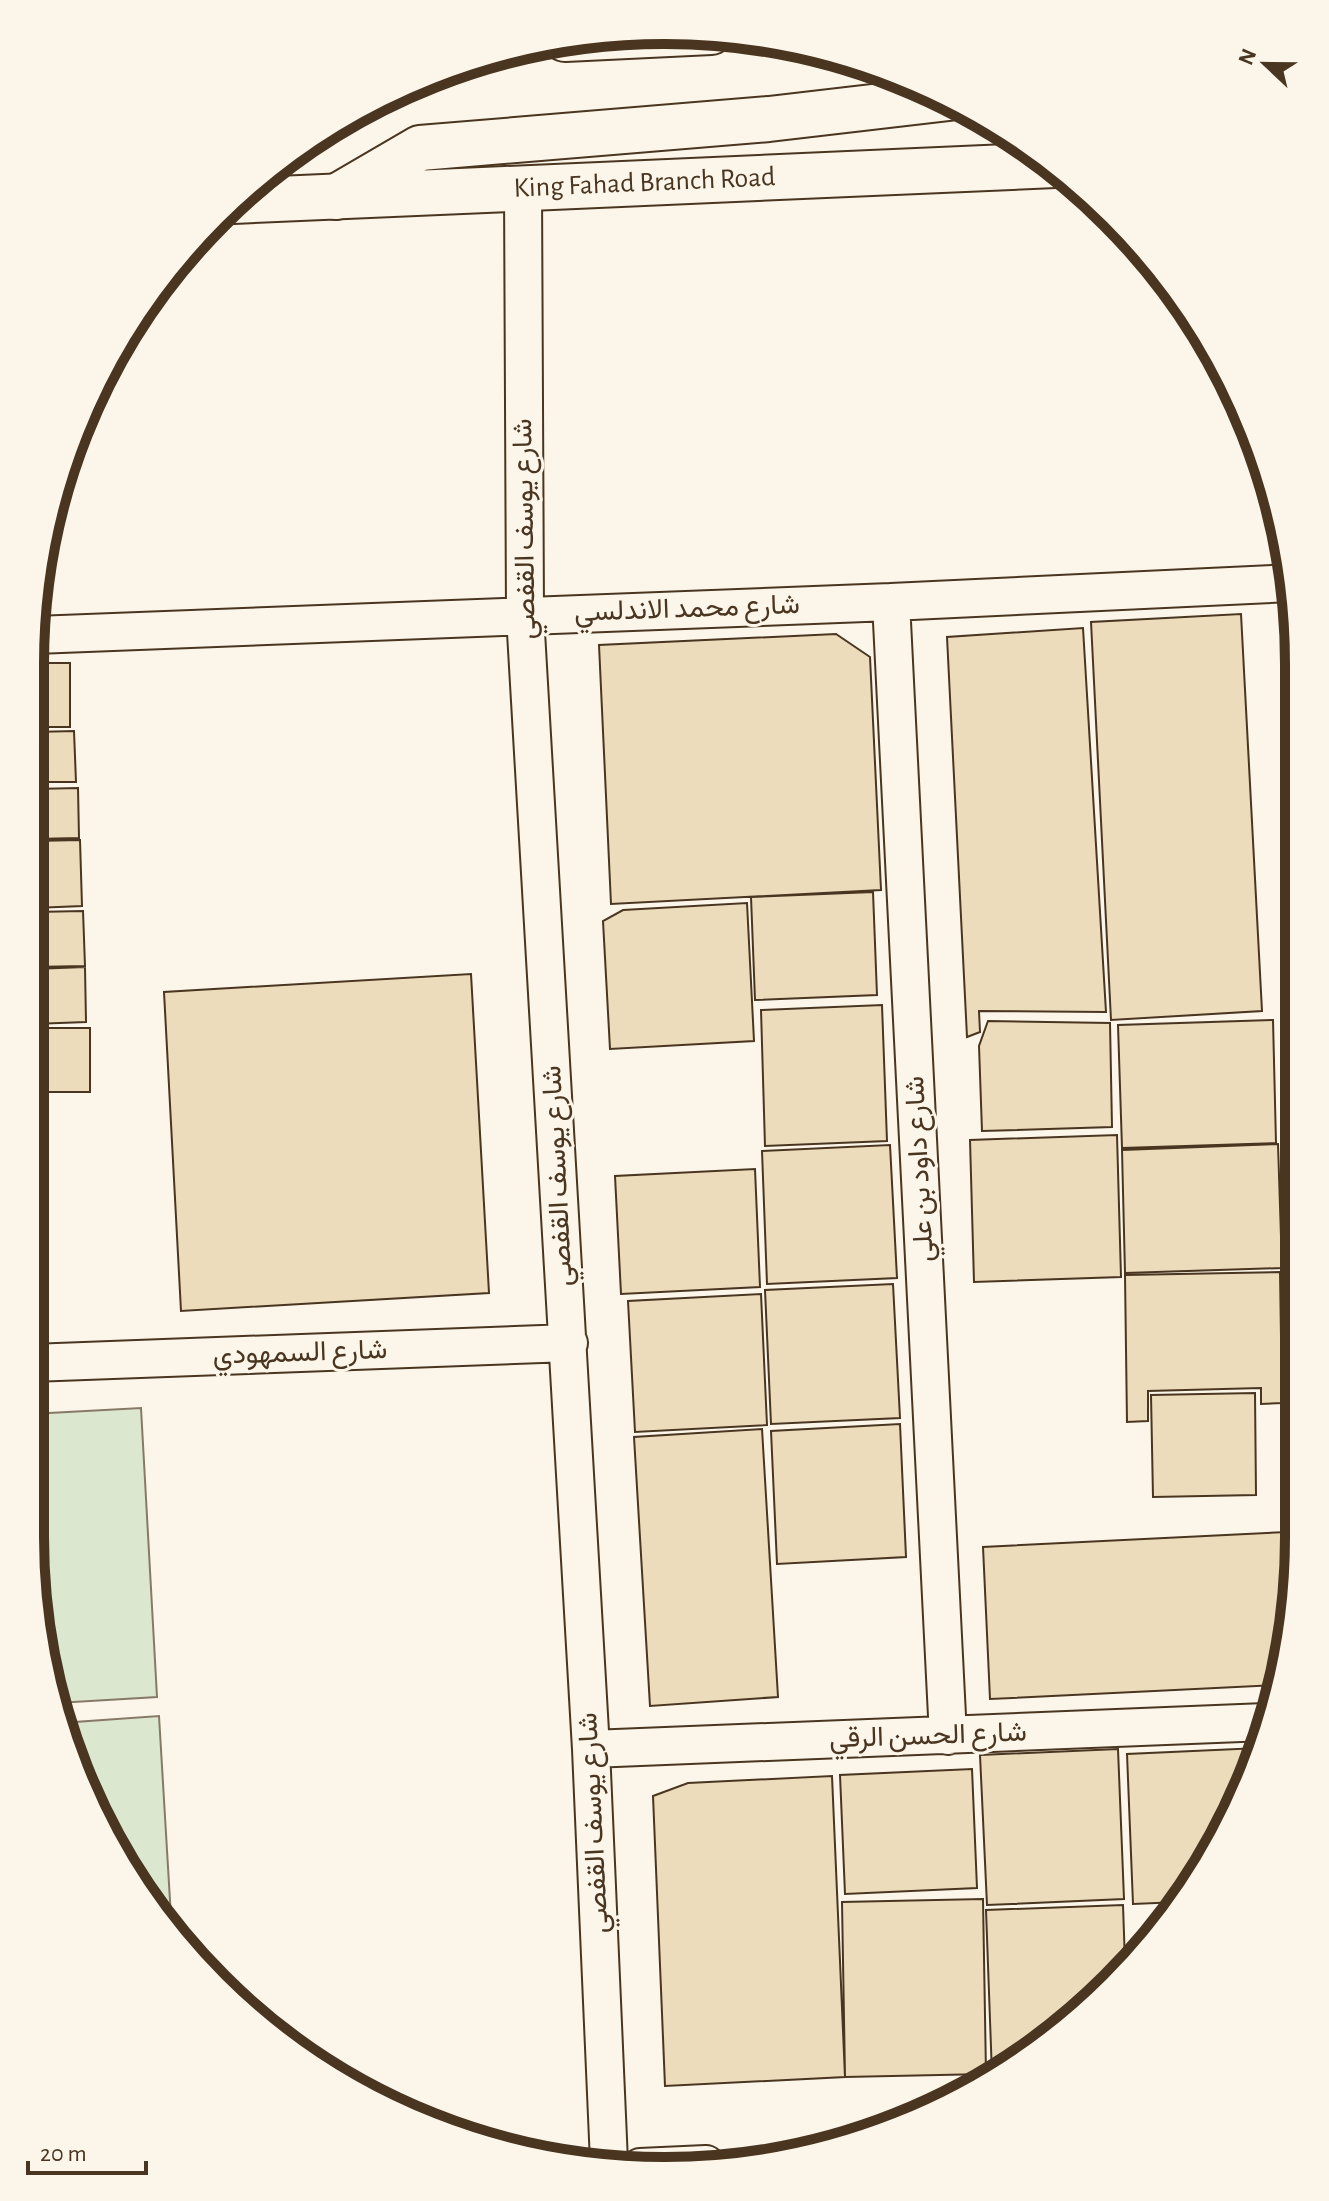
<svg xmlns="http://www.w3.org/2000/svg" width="1329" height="2201" viewBox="0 0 1329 2201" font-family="'Alegreya Sans',Vazirmatn,sans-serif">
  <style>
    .green { fill: #dce7d0; stroke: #887966; stroke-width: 2 }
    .building { fill: #ecdcbc; stroke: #4a3520; stroke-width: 2 }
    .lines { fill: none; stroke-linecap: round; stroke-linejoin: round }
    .minor-casing { stroke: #4a3520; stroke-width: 40 }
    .tertiary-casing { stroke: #4a3520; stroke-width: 48 }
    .motorway-casing { stroke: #4a3520; stroke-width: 48 }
    .minor { stroke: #fbf6e9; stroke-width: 36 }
    .tertiary { stroke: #fbf6e9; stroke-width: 44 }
    .motorway { stroke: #fbf6e9; stroke-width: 44 }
    .labels { text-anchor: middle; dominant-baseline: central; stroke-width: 6; stroke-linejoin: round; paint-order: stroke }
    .street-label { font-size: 28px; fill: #4a3520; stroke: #fbf6e9 }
    .rim { fill: none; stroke: #4a3520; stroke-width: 10 }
  </style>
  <rect width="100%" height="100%" fill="#fbf6e9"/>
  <path class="green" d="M141,1408L157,1697L57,1703L30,1536L31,1414Z
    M159,1716L172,1934L161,1922L64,1740L61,1723Z"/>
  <path class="building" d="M1241,614L1262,1011L1111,1020L1091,622Z
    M1083,628L1106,1012L979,1011L980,1032L967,1037L947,637Z
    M836,634L870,657L881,890L611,904L599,645Z
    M35,663H70V727H35Z
    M74,731L76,782H34L35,732Z
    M78,788L79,838L34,839V789Z
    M80,840L82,906L34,908V841Z
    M873,892L877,995L755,1000L751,897Z
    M747,903L754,1041L610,1049L603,921L623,910Z
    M83,911L85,966L33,967L34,912Z
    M85,967L86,1022L33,1024V969Z
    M471,974L489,1293L181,1311L164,992Z
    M882,1005L887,1141L765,1146L761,1010Z
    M1273,1020L1276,1143L1122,1148L1118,1025Z
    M988,1021L1110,1023L1112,1127L982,1131L979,1046Z
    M33,1028H90V1092H33Z
    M1117,1135L1121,1277L974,1282L970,1140Z
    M1278,1144L1282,1268L1125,1273L1122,1150Z
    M890,1145L897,1278L767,1284L762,1151Z
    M755,1169L760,1287L621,1294L615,1176Z
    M1280,1272L1282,1403L1261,1404V1388L1148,1391V1421L1127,1422L1125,1275Z
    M893,1284L900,1418L771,1424L765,1290Z
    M761,1294L767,1425L635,1432L628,1301Z
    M1255,1393L1256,1495L1153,1497L1151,1395Z
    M900,1424L906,1557L777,1564L771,1431Z
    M762,1429L778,1697L650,1706L634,1437Z
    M1287,1532L1291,1627L1276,1685L990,1699L983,1547Z
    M1259,1748L1251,1779L1180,1902L1133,1904L1127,1754Z
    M1118,1749L1124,1899L987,1905L980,1755Z
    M972,1769L977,1888L845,1894L840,1775Z
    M832,1776L845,2077L665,2086L653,1796L688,1783Z
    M983,1899L986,2074L845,2077L842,1902Z
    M1123,1905L1125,1963L1017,2064L992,2075L986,1910Z"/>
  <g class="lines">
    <g class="minor-casing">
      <path id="minor" d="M523,189L525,615L591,1749L609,2162
        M891,602L948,1736
        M35,635L891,602L1291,583
        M31,1363L569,1343
        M591,1749L1266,1722
        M640,2167L706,2164"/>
    </g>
    <g class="tertiary-casing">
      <g id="tertiary">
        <path id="s1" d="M233,201L1055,165"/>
      </g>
    </g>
    <g class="motorway-casing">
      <path id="motorway" d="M565,39L711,32
        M336,197L420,148L769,119L949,98"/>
    </g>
    <use href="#minor" class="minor"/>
    <use href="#tertiary" class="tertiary"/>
    <use href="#motorway" class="motorway"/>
  </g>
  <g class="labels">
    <g class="street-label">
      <text stroke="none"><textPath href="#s1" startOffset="412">King Fahad Branch Road</textPath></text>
      <text transform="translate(525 529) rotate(-91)">شارع يوسف القفصي</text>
      <text transform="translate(687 609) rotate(-2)">شارع محمد الاندلسي</text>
      <text transform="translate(920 1169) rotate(-93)">شارع داود بن علي</text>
      <text transform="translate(558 1176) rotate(-93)">شارع يوسف القفصي</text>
      <text transform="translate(300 1353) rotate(-2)">شارع السمهودي</text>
      <text transform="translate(928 1736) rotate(-2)">شارع الحسن الرقي</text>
      <text transform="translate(594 1823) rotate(-93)">شارع يوسف القفصي</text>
    </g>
  </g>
  <path d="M0 0H1329V2201H0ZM664 44H665A620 620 0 0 1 1285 664V1537A620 620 0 0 1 665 2157H664A620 620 0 0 1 44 1537V664A620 620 0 0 1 664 44Z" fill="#fbf6e9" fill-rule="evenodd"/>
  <path class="rim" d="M664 44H665A620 620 0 0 1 1285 664V1537A620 620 0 0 1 665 2157H664A620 620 0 0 1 44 1537V664A620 620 0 0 1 664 44Z"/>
  <g transform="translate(1265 64) rotate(292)" stroke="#fbf6e9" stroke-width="6" paint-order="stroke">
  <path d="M0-6L14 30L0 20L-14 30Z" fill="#4a3520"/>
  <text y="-12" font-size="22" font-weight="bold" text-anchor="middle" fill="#4a3520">N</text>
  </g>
  <path d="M28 2161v12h118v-12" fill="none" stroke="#4a3520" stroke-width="4"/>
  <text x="40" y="2161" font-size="24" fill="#4a3520" stroke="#fbf6e9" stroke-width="6" paint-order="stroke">20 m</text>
</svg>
